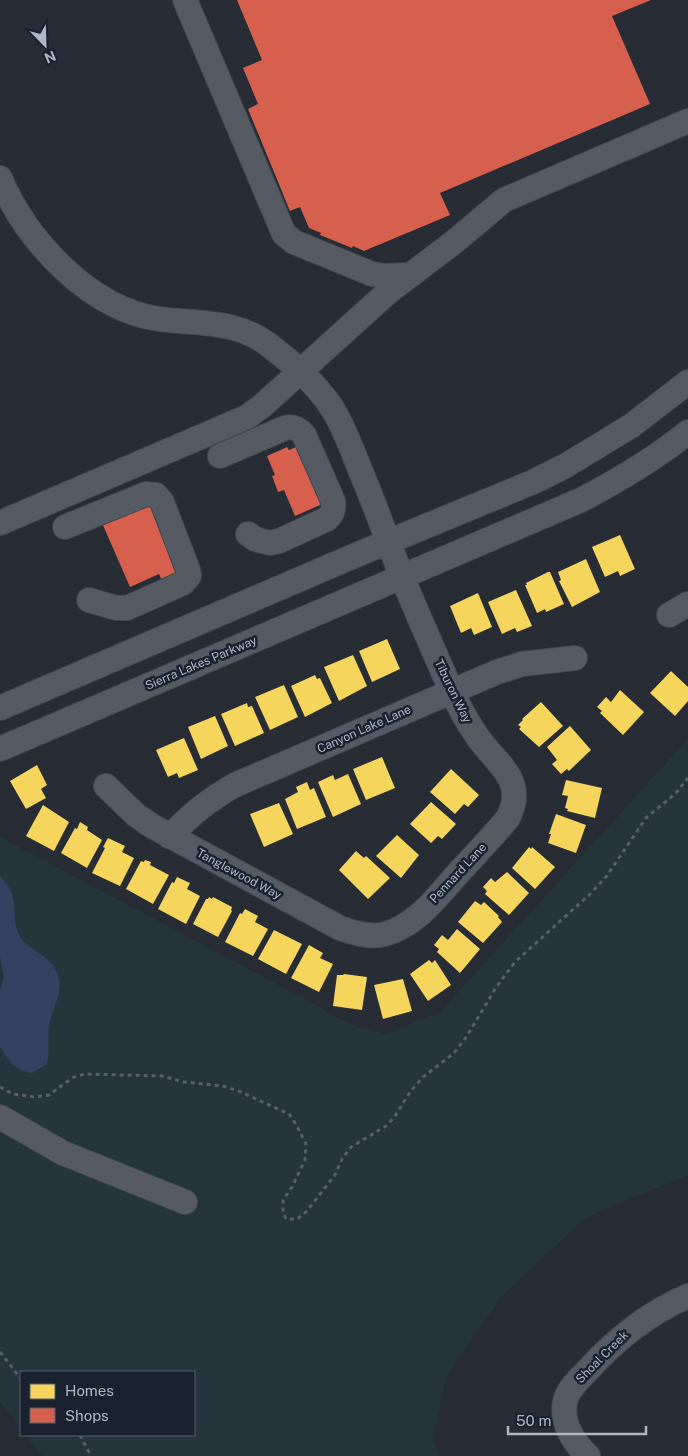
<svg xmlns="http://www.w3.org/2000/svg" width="688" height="1456" viewBox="0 0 688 1456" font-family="'Public Sans',sans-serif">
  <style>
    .green { fill: #24363b }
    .water { fill: #324260 }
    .homes { fill: #f6d55c }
    .shops { fill: #d6604d }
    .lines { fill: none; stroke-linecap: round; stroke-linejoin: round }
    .minor-casing { stroke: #43474e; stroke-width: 26 }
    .path { stroke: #5a5e66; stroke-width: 3; stroke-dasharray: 4 4; stroke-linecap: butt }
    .minor { stroke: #565a63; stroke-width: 24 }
    .labels { text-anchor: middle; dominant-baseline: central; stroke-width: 5; stroke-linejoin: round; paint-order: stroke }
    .street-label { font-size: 12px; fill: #afb7c7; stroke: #1a2230 }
  </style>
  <rect width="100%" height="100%" fill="#272c35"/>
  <path class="green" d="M688,739V1175L585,1218L501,1297L446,1377L433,1440L439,1456H42L25,1435H194V1372H21V1429L0,1402V837L316,1005L334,1016L360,1028L387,1034L440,1012Z"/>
  <path class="water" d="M0,876C22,900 10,906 17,930C22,947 39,950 49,961C71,984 53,1002 49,1026C47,1040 50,1050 47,1064L32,1073L22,1071L12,1064L0,1047V991L4,977L0,957Z"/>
  <path class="homes" d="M620,535L635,569L620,576L618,571L605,577L592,547Z
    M586,559L600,592L572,607L559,581L561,580L558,572Z
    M548,572H550L564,604L546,612L545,609L537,613L525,585H527L526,583Z
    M516,590L532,626L517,632L515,628L502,634L488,602Z
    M478,593L492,627L474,635L471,628L461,633L450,606Z
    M387,639L400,669L372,682L359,651Z
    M353,655L367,686L339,701L324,667Z
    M671,671L688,687V701L675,716L650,693Z
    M315,675L317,679L320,678L332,703L305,717L291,686Z
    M284,685L298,717L270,730L255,697Z
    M620,690L644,712L623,735L600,713L602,711L597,707L606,697L611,702Z
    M541,702L563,726L539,747L519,729L521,727L518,725L523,720L522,719Z
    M247,703L248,707L252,706L264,733L235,746L221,714Z
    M215,716L228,746L201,759L188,727Z
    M570,726L591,750L569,771L567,769L561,774L552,764L557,760L547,747Z
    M184,738L198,770L179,778L177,773L168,777L156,750Z
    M382,757L395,788L366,800L353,769Z
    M37,765L47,785L41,789L46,798L26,809L10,781Z
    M451,769L479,795L468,807L464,804L455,814L430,792Z
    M348,774L361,804L333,817L318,782L333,775L335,780Z
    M566,780L602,788L595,818L567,811L568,809L565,808L568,796L562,795Z
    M307,782L310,790L314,788L326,817L297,829L285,799L298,792L296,787Z
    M431,802L456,824L442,839L438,836L431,843L410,824Z
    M279,803L293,834L264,847L250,814Z
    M43,805L69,822L54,851L26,836Z
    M556,814L586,825L576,853L548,843L551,834H549Z
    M80,822L88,827L87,830L102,840L87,868L61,853L75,828L77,829Z
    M397,835L419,855L401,878L376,856Z
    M108,838L125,846L122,852L134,858L120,886L92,873L105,848L103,847Z
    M529,847L531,849L532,847L555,867L535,889L512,868Z
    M356,851L364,858L366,856L390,878L368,899L339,870Z
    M145,860L151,862L150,865L169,875L153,904L126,889L141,861L144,862Z
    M507,872L529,893L509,915L485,894L487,891L483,887L491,878L495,882Z
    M177,877L190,883L187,889L200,896L186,924L158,909L172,882L174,883Z
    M209,897L212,899L213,897L232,907L231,910L232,911L218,937L193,924L206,899H208Z
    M475,901L481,905L484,902L499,916L498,917L502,922L483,943L458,922Z
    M245,909L258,916L255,922L268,929L253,956L225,942L240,913L242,914Z
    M457,929L480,949L460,973L437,952L439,949L434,945L442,935L448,940Z
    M274,930L302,944L286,974L258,959Z
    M309,945L323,953L320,958L333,964L319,992L291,978Z
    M429,960L432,963L435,960L451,985L428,1001L410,974Z
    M344,974L367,977L362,1010L333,1006L337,975H343Z
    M403,979L412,1011L383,1019L374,985Z"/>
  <path class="shops" d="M237,0H651L612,16L650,104L440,193L450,215L364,251L353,246L352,248L320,235L321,233L309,228L300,207L290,211L248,109L258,104L243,68L262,60Z
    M303,444L327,502L295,516L284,490L278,492L272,476L275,475L267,456L287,447L289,450Z
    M152,500L185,574L163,583L159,574L130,587L102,523Z"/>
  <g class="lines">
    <g class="minor-casing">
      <path id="minor" d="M185,0L284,234L294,242L372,274L384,276L411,275
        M0,178C26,240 89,309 159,319C197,324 237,320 269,345C292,362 319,387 334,411C347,433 356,461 366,484C379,516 390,548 403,579C417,613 432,647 447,681C456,701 466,721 479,739C498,765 527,781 508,818C493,836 477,853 461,870C439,894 418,925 385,934C370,938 354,933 340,928L152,826L136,815L106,786
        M220,456L285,428C293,426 298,428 304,435L333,501C334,509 333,513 327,519L279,541L270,543L255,539L248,534
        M0,523L247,417L262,406L387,293L454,242L504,200L688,121
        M65,527L146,494L156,495L162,502L188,570L189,576L183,583L127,608H116L89,600
        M669,615L688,604
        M0,708L356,555L533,482L565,466L631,426L688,382
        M0,749L581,500C619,480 655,459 688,432
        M170,837C189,815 210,799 235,785L497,672L522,664L575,658
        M0,1117L63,1153L185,1202
        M588,1456C573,1442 559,1420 566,1398C570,1387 579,1379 587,1371C616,1339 648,1313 688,1296"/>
    </g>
    <path class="path" d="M0,1087L13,1094L35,1097L49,1095L72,1078L84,1074L162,1076L184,1082L223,1086L241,1092L289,1114L297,1126L306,1144L305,1160L292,1187L283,1200V1212L286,1219H297L306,1212L335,1175L342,1159L351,1147L386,1126L395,1116L410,1092L422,1078L454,1053L465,1039L497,986L515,962L589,895L606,877L646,818L675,794L688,778
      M0,1352L21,1379
      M80,1435L91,1456"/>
    <use href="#minor" class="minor"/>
  </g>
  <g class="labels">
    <g class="street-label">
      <text transform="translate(201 663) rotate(-23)">Sierra Lakes Parkway</text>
      <text transform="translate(453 691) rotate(64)">Tiburon Way</text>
      <text transform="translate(364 729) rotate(-24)">Canyon Lake Lane</text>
      <text transform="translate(458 873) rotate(-47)">Pennard Lane</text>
      <text transform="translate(239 874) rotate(28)">Tanglewood Way</text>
      <text transform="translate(602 1357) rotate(-45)">Shoal Creek</text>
    </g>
  </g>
  <rect x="20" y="1371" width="175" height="65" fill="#1a2230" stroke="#565e6c"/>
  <rect x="30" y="1384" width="25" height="15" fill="#f6d55c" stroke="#565e6c"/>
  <text x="65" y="1396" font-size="15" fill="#afb7c7">Homes</text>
  <rect x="30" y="1408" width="25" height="15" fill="#d6604d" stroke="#565e6c"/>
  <text x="65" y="1421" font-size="15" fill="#afb7c7">Shops</text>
  <g transform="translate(45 45) rotate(157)" stroke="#1a2230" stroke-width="4" paint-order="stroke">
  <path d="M0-4L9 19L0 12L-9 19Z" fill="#afb7c7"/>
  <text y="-8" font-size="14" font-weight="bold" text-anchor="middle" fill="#afb7c7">N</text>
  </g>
  <path d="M508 1426v8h138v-8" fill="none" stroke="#afb7c7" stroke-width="2.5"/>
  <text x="516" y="1426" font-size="15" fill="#afb7c7" stroke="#1a2230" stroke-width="4" paint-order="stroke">50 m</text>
</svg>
